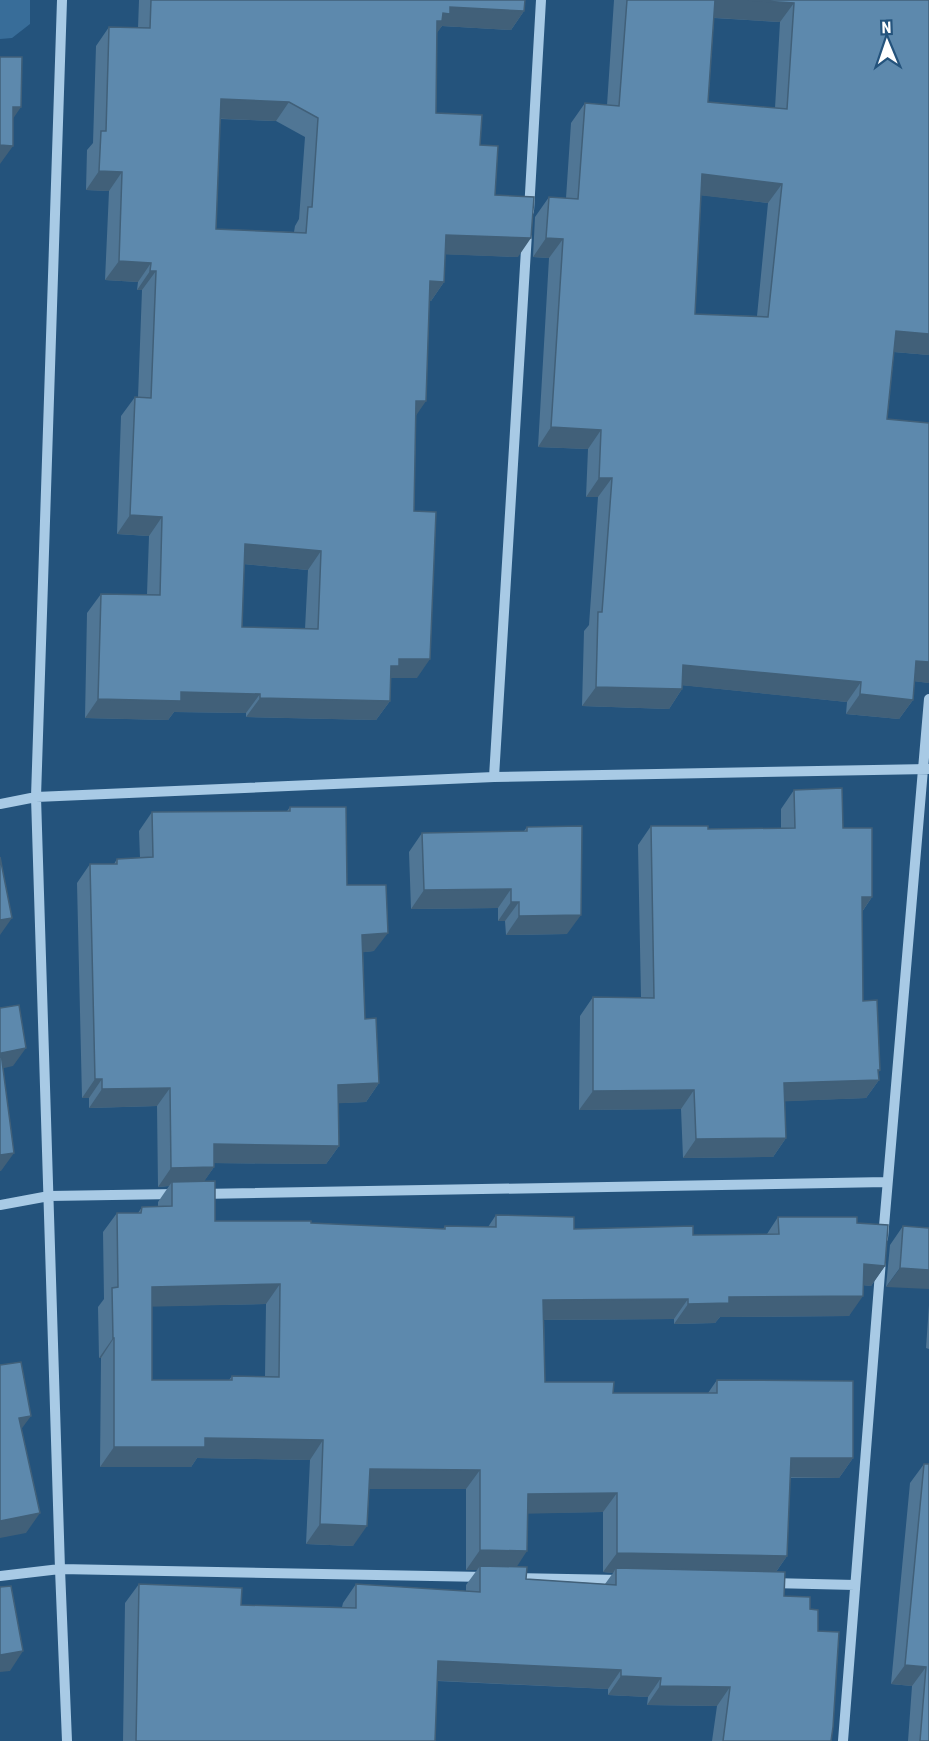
<svg xmlns="http://www.w3.org/2000/svg" width="929" height="1741" viewBox="0 0 929 1741" font-family="'Roboto Condensed',sans-serif">
  <style>
    .green { fill: #386d99 }
    .lines { fill: none; stroke-linecap: round; stroke-linejoin: round }
    .minor { stroke: #a8cae5; stroke-width: 10 }
    .wall { fill: #507695; fill-rule: evenodd }
    .shaded-wall { fill: #416079 }
    .building { fill: #5d89ad; stroke: #416079; stroke-width: 1.5; fill-rule: evenodd }
  </style>
  <rect width="100%" height="100%" fill="#24537c"/>
  <path class="green" d="M0,0H30V24L12,38L0,39Z"/>
  <g class="lines">
    <path class="minor" d="M62,0L36,797L60,1569L67,1741
      M529,211L541,0
      M494,777L527,233
      M0,804L36,797L494,777L929,769
      M201,1194L887,1182
      M0,1205L49,1196L176,1194
      M883,1238L929,699
      M0,1576L60,1569L486,1577
      M513,1578L621,1580
      M771,1583L855,1585
      M843,1741L881,1260"/>
  </g>
  <path class="wall" d="M139,0H525L524,11L511,30L442,26L437,32L436,113L480,145L495,195L518,257L445,254L444,282L431,301H429L416,416L414,511L417,678H390V701L376,720L246,717V713L174,712L168,720L85,718L87,613L101,594H147L149,536L117,534L121,416L135,397H138L142,290H137L138,282L105,280L109,191L86,190L87,150L93,143L96,46L109,27L138,28ZM220,119L276,121L305,137L299,219L295,226L294,232L216,229ZM244,564L308,570L305,629L242,627Z
    M614,0H929V355L894,352L887,419L928,516L929,683L914,681L913,700L899,719L846,714L847,702L682,685V689L669,709L582,706L584,631L589,625L598,497H586L588,449L538,447L549,258L533,257L535,217L549,197L566,198L571,123L585,103L607,105ZM714,18L780,22L775,108L708,102ZM701,195L768,203L757,316L695,314Z
    M794,790L843,828L872,897L862,912L863,1001L880,1070L878,1073L879,1080L866,1098L784,1101L786,1138L773,1157L683,1158L681,1109L579,1110L580,1016L593,997L641,998L638,845L651,826L708,829L781,828V809Z
    M290,807L347,885L374,951L363,952L365,1019L379,1083L366,1102L339,1103V1146L326,1164L214,1163V1167L204,1181L215,1221L311,1223L443,1229L445,1226L488,1227L496,1215L574,1229L693,1235L767,1234L778,1217L857,1223L885,1266L871,1286L863,1285L849,1316L720,1317L715,1323L674,1324V1319L544,1320L545,1382L613,1393H708L717,1380L853,1458L839,1478H790L787,1556L776,1572L784,1596L810,1609L818,1631L831,1741H712L717,1706L647,1705L648,1697L608,1695V1689L437,1681L435,1741H123L125,1603L139,1584L241,1605L342,1607L343,1603L356,1584L466,1591V1585L477,1570H466V1489H369L353,1546L306,1544L310,1460L197,1458L191,1467H100L101,1358H99L98,1307L104,1299L103,1232L117,1213H138L142,1207H158V1202L169,1186L158,1187L157,1106L89,1108V1098H82L77,883L90,864H114L117,859L140,858L139,831L152,812L287,811ZM266,1304L265,1377L232,1376L229,1380H152V1306ZM603,1512V1572L613,1573L605,1584L526,1579L516,1566L528,1513Z
    M527,827L567,934L506,935L505,921H498V908L411,909L409,852L422,833L524,831Z
    M903,1226L929,1228L886,1287L890,1245Z
    M929,1305V1349L926,1348Z
    M924,1464L929,1741H908L912,1686L891,1684L910,1483Z"/>
  <path class="shaded-wall" d="M714,0H748L794,3L780,22L702,17Z
    M450,7L524,11L511,30L442,26L437,33L424,40L443,13Z
    M221,99L289,102L276,121L207,118Z
    M13,107H21L6,129Z
    M0,145L13,146L0,164Z
    M99,171L122,172L109,191L86,190Z
    M702,174L782,184L768,203L688,194Z
    M446,235L531,238L518,257L433,254Z
    M546,238L563,239L549,258L533,257Z
    M119,261L151,263L138,282L105,280Z
    M150,271H156L142,290H137Z
    M430,281L444,282L431,301L416,300Z
    M896,331L929,334V355L882,351Z
    M416,401H426L413,420Z
    M551,427L601,430L588,449L538,447Z
    M599,478H612L598,497H586Z
    M130,515L162,517L149,536L117,534Z
    M245,544L321,551L308,570L231,563Z
    M399,659H430L417,678H390L391,666Z
    M916,661L929,662V683L903,680Z
    M683,665L861,682L847,702L669,684Z
    M596,687L682,689L669,709L582,706Z
    M181,692L260,694L246,713L174,712L168,720L85,718L98,699Z
    M860,694L913,700L899,719L846,714Z
    M260,698L390,701L376,720L246,717Z
    M511,889L498,908L411,909L424,890Z
    M862,897H872L859,916Z
    M511,902H519L505,921H498Z
    M581,915L567,934L506,935L519,916Z
    M12,918L0,935V920Z
    M388,933L374,951L349,954L362,935Z
    M26,1048L13,1066L0,1069L1,1053Z
    M878,1070H880L874,1080H879L866,1098L771,1102L784,1083Z
    M95,1079H102L89,1098H82Z
    M379,1083L366,1102L325,1104L338,1085Z
    M170,1088L157,1106L89,1108L102,1089Z
    M694,1090L681,1109L579,1110L593,1091Z
    M786,1138L773,1157L683,1158L696,1139Z
    M214,1144L339,1146L326,1164L201,1163Z
    M14,1153L1,1171H0V1155Z
    M214,1167L201,1186L172,1182L169,1186L158,1187L171,1168Z
    M864,1264L885,1266L871,1286L850,1284Z
    M900,1268L929,1270V1289L886,1287Z
    M280,1284L266,1304L138,1307L152,1287Z
    M863,1296L849,1316L720,1317L715,1323L674,1324L688,1304L729,1297Z
    M688,1299L674,1319L530,1320L543,1300Z
    M113,1338H114L101,1358H99Z
    M31,1416L17,1435L19,1418Z
    M205,1438L323,1440L310,1460L197,1458L191,1467H100L114,1447Z
    M791,1458H853L839,1478L778,1477Z
    M370,1469L480,1470L466,1489H356Z
    M617,1493L603,1512L515,1514L528,1494Z
    M40,1513L26,1533L0,1538V1521Z
    M320,1524L367,1526L353,1546L306,1544Z
    M480,1550L527,1551L514,1571L480,1566L477,1570H466Z
    M617,1553L787,1556L773,1576L616,1568L613,1573L603,1572Z
    M23,1651L10,1671L0,1672V1655Z
    M438,1661L621,1670L608,1689L425,1680Z
    M905,1665L926,1667L912,1686L891,1684Z
    M621,1676L661,1678L648,1697L608,1695Z
    M660,1686L730,1687L717,1706L647,1705Z"/>
  <path class="building" d="M151,0H525L524,11L450,7V14L443,13L442,21H437L436,113L482,115L480,145L498,146L495,195L534,197L531,238L446,235L444,282L430,281L426,401H416L414,511L436,512L430,659H399V666H391L390,701L260,698V694L181,692V701L98,699L101,594L160,595L162,517L130,515L135,397L151,398L156,271H150L151,263L119,261L122,172L99,171L101,131H106L109,27L150,28ZM221,99L289,102L318,118L312,207H308L306,233L216,229ZM245,544L321,551L318,629L242,627Z
    M627,0H715L708,102L787,109L794,3L748,0H929V334L896,331L887,419L929,423V662L916,661L913,700L860,694L861,682L683,665L682,689L596,687L598,612H602L612,478H599L601,430L551,427L563,239L546,238L549,197L578,199L585,103L619,106ZM702,174L782,184L768,317L695,314Z
    M0,57H22L21,107H13V146L0,145Z
    M842,788L843,828H872V897H862L863,1001L877,1000L880,1070H878L879,1080L784,1083L786,1138L696,1139L694,1090L593,1091V997L654,998L651,826H708V829L795,828L794,790Z
    M290,807H346L347,885H386L388,933L362,935L365,1019L376,1018L379,1083L338,1085L339,1146L214,1144V1167L171,1168L170,1088L102,1089V1079H95L90,864H117V859L153,857L152,812L290,811Z
    M582,826L581,915L519,916V902H511V889L424,890L422,833L527,831V827Z
    M0,857L12,918L0,920Z
    M19,1005L26,1048L1,1053L14,1153L0,1155V1008Z
    M215,1181V1221H311V1223L445,1229V1226L496,1227V1215L574,1217V1229L693,1226V1235L779,1234L778,1217H857V1223L888,1225L885,1266L864,1264L863,1296L729,1297V1303L688,1304V1299L543,1300L545,1382H614L613,1393H717V1380L853,1381V1458H791L787,1556L617,1553V1493L528,1494L527,1551L480,1550V1470L370,1469L367,1526L320,1524L323,1440L205,1438V1447H114V1338H113L112,1288L118,1287L117,1213H141L142,1207L172,1206V1182ZM280,1284L279,1377L232,1376V1380H152V1287Z
    M903,1226L929,1228V1270L900,1268Z
    M21,1362L31,1416L19,1418L40,1513L0,1521V1365Z
    M924,1464H929V1741H920L926,1667L905,1665Z
    M480,1566L527,1567L526,1579L616,1585V1568L785,1572L784,1596L810,1597V1609L818,1610V1631L839,1632L833,1727L831,1741H723L730,1687L660,1686L661,1678L621,1676V1670L438,1661L435,1741H136L139,1584L242,1588L241,1605L356,1608V1584L480,1592Z
    M11,1586L23,1651L0,1655V1587Z"/>
  <g transform="translate(887 42) rotate(358)" stroke="#24537c" stroke-width="4.5" paint-order="stroke">
  <path d="M0-4.5L10 22L0 15L-10 22Z" fill="#ffffff"/>
  <text y="-9" font-size="16" font-weight="bold" text-anchor="middle" fill="#ffffff">N</text>
  </g>
</svg>
